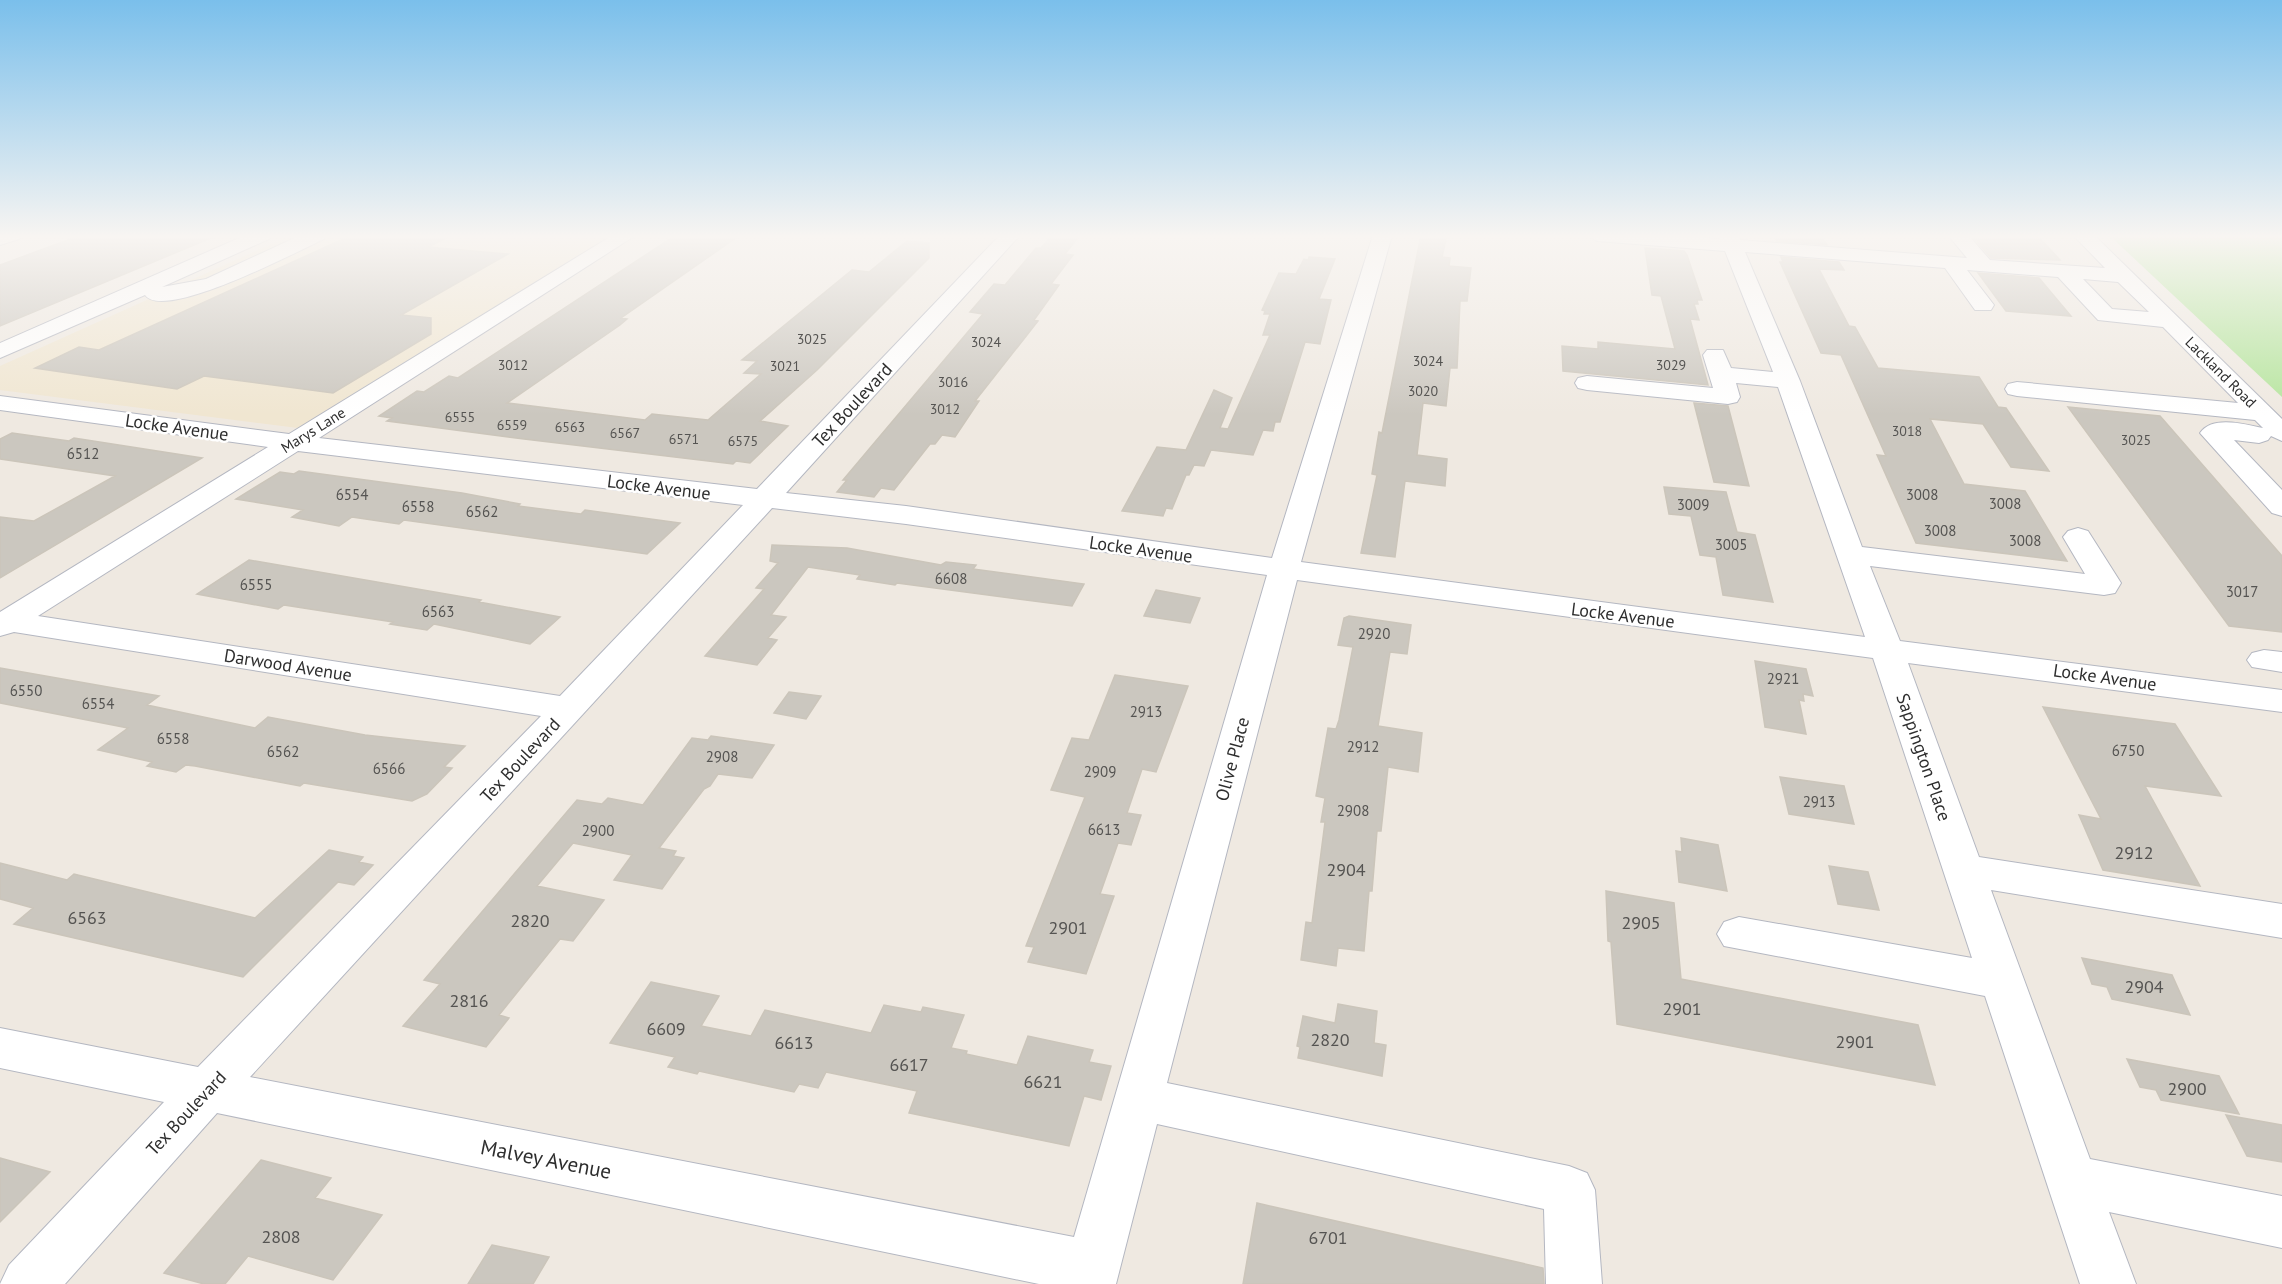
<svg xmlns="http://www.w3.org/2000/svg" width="2282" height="1284" viewBox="0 0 2282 1284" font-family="'PT Sans',sans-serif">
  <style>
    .education { fill: #f0e6d1 }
    .green { fill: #b6e59e }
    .building { fill: #cbc7bf; stroke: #cbc5ba; stroke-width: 1.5 }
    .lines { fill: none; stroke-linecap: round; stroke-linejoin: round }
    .minor-casing { stroke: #b4b7c1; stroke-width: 2 }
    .minor { fill: #fff; fill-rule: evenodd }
    .labels { text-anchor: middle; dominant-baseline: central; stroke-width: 5; stroke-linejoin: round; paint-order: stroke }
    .far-number-label { font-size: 14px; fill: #555452 }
    .far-street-label { font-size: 15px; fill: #2e2e2e; stroke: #fff }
    .number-label { font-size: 15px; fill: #555452 }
    .street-label { font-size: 18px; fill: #2e2e2e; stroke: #fff }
    .near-number-label { font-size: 18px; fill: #555452 }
    .near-street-label { font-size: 21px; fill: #2e2e2e; stroke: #fff }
  </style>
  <rect width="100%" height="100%" fill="#efe9e1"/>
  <path class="education" d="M291,235H615L298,428L0,390V366Z"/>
  <path class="green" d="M2109,235H2282V397Z"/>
  <path class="building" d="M81,235H218L0,326V265Z
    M352,235H452L428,247L508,254L401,315L431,318V334L333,393L204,376L177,389L35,368L79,347L99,350Z
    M676,235H740L621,318L627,319L620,325L507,403L645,420L652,414L708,420L761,374L744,373L757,361L742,360L852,270L869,272L907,241L929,243V258L817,370L760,421L788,426L750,463L736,461L733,464L524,439L387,421L392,418L379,416L417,391L424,392L449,376L458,378Z
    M1052,235H1080L1065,254L1073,255L1051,284L1059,285L1034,320L1038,321L975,401H979L955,437L942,435L935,444H930L894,490L881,488L874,497L837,492L847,480H843L983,314L970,312L994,284L1005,285L1036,248H1041Z
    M1421,235H1447L1442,257L1450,258L1449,266L1471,268L1467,301H1460L1457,368H1450L1446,406L1423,403L1417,455L1447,459L1445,486L1405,481L1395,557L1361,553L1377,475L1372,474L1379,432L1382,433Z
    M1774,235H1821L1827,245L1777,241Z
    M1971,235H2037L2060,260L1991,258Z
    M1645,248L1684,251L1687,255L1702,300H1697L1698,304H1694L1699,320L1690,319L1708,385L1563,371L1562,346L1598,349V342L1675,349L1661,296L1652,295Z
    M1309,257L1335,259L1319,299L1331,300L1320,344L1305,342L1280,422H1275L1273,431L1263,430L1253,455L1211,450L1204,466L1194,465L1189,475H1186L1172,509L1166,508L1163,516L1122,511L1157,447L1186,450L1214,390L1232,398L1220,428L1228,429L1270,335H1263L1270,314H1264L1265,311L1262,310L1279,273L1296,274L1304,259L1308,260Z
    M1781,257L1839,262L1844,270L1819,269L1849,326L1855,327L1878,368L1979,377L1998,407L2006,408L2049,471L2011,467L1983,424L1930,419L1964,484L2025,491L2067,561L1916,543L1877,455L1886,456L1841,355L1821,353L1780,262H1783Z
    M1978,273L2039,278L2071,316L2006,311Z
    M1694,403L1728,406L1749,486L1714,482Z
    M2068,407L2160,416L2282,556V632L2229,626Z
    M12,433L69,441L74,438L202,458L0,578V517L34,521L115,476L0,459V439Z
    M299,471L462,493L520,504L518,506L581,514L585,510L680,523L647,554L404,520L399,524L352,517L339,526L292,517L303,510L236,499L280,472L294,474Z
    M1664,487L1726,492L1737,532L1755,535L1773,602L1723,595L1716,557L1700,555L1691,516L1669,514Z
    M772,545L847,548L941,565L946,562L976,565L973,569L1084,584L1072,606L897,583L895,585L857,579L860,575L808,567L771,615L786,617L768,638L777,640L757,665L705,656L764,589L756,588L778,563L770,561Z
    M249,560L481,600L479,602L560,617L530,644L434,624L427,630L390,624L393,622L284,605L278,609L197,594Z
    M1156,590L1200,598L1190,623L1144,616Z
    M1349,616L1411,625L1407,654L1390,652L1378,726L1422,733L1418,772L1388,767L1381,831H1377L1372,891H1369L1364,951L1338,948L1336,966L1301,960L1306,922L1312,923L1325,822H1321L1325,798L1316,796L1328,728L1336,729L1339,720L1353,647L1338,645L1344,618Z
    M1755,661L1806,669L1813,696L1803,694L1804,701L1799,700L1806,734L1765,727Z
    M0,668L159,696L147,705L255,728L268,717L365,735L465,746L444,767L452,768L427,794L412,801L304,783L300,786L195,766L186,765L176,772L147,766L152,762L98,750L128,728L0,703Z
    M1115,675L1188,686L1156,772L1142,769L1127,813L1141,815L1131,845L1118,843L1100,894L1114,896L1086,974L1028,962L1034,947L1026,946L1085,797L1051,790L1072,738L1089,740Z
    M789,692L821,696L806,719L774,713Z
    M2043,707L2175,724L2221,796L2145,786L2200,886L2103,870L2079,815L2101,819Z
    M711,736L774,745L752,778L718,774L710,786L704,789L659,848L676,851L673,856L684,858L662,889L614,880L632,855L573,843L537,886L604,900L573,941L560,939L499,1015L509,1018L486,1047L403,1026L440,984L424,980L577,800L602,804L608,798L643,805L692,738L708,740Z
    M1780,777L1844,786L1854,824L1789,814Z
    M1681,838L1718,845L1727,891L1679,882L1676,851L1682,852Z
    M329,850L363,857L359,862L373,865L354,885L338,882L243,977L14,924L33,908L0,899V863L67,880L74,874L255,918Z
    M1829,866L1868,872L1879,910L1838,904Z
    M1606,891L1674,903L1681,979L1918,1025L1935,1085L1617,1024L1611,942L1608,941Z
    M2082,958L2172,975L2190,1015L2112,999L2107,987L2092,984Z
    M651,982L719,996L701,1026L751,1036L765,1010L871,1033L884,1005L921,1012L923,1007L964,1015L951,1048L967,1051L966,1054L1017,1065L1028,1036L1093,1050L1089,1062L1111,1066L1101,1100L1084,1096L1069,1146L909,1113L917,1091L826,1072L818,1088L799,1084L794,1092L699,1071L697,1074L668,1067L675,1057L610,1043Z
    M1338,1004L1377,1011L1374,1043L1386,1045L1382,1076L1298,1058L1300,1047L1297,1046L1303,1016L1335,1023Z
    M2127,1059L2219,1076L2239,1114L2161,1100L2156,1090L2140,1087Z
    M2226,1115L2282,1125V1162L2247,1156Z
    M0,1158L50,1172L0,1222Z
    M261,1160L331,1178L315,1198L382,1215L333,1280L248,1256L225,1284H204L164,1273Z
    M1257,1203L1543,1268L1544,1284H1243Z
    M492,1245L549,1257L533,1284H468Z"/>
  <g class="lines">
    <g class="minor-casing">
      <path id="minor" d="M0,235H22L19,239L0,245Z
        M246,235H272L269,239L162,287L206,279L301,235H327L324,239C298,251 164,322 145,295L0,358V343Z
        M613,235H636L319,438L757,489L1000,235H1020L786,493L906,506L1272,558L1373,235H1392L1301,562L1865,637L1778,387L1736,383L1740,397L1737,402L1728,404L1587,390L1578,388L1575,383L1578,378L1587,376L1713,388L1703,355L1707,350H1723L1731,368L1773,372L1725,251L1597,241L1587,235H1671L1720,239L1719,235H1737L1740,240L1967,258L1948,235H1968L1990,260L2105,268L2073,235H2094L2282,419V441L2271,436L2268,440L2259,443L2234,440L2282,490V516L2272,513L2200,433C2212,415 2244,424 2263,428L2255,420L2017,396L2008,394L2005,389L2008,384L2017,382L2238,403L2163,327L2098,320L2058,277L1967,270L1994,305L1991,310H1975L1945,268L1745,252L1800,381L1862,547L2085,574L2063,537L2068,531L2078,528L2088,531L2121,583L2115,593L2104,595L1870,566L1900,641L2282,690V712L1908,663L1979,857L2282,904V938L1991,890L2090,1159L2282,1196V1248L2109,1212L2136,1284H2080L1985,996L1724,946L1717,934L1724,922L1739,917L1972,958L1873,658L1297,580L1167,1083L1569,1166L1587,1173L1595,1190L1602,1284H1546L1544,1209L1157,1124L1116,1284H1039L217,1113L65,1284H0L9,1265L164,1102L0,1068V1028L198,1067L541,716L14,632L0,636V612L268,447L0,410V396L289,434ZM2083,279L2118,282L2149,312L2112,309ZM298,451L743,505L560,696L38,616ZM772,508L906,524L1267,575L1074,1237L250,1077Z
        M2264,650L2282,652V672L2252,667L2247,660L2252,653Z"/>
    </g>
    <use href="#minor" class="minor"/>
  </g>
  <linearGradient id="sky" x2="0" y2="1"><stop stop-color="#7abfeb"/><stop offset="0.57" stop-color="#f8f5f2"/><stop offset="1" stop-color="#f8f5f2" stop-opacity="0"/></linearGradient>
  <rect width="2282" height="415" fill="url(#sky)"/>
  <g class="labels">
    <g class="far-number-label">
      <text x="812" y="339">3025</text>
      <text x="986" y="342">3024</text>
      <text x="1428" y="361">3024</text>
      <text x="513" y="365">3012</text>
      <text x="1671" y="365">3029</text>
      <text x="785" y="366">3021</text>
      <text x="953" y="382">3016</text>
      <text x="1423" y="391">3020</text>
      <text x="945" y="409">3012</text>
      <text x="460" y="417">6555</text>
      <text x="512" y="425">6559</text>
      <text x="570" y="427">6563</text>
      <text x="1907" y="431">3018</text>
      <text x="625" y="433">6567</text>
      <text x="684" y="439">6571</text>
      <text x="2136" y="440">3025</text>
      <text x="743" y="441">6575</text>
    </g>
    <g class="far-street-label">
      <text transform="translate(2221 372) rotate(45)">Lackland Road</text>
      <text transform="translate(313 430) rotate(-32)">Marys Lane</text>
    </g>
    <g class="number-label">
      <text x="83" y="453">6512</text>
      <text x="352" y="494">6554</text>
      <text x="1922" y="494">3008</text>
      <text x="2005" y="503">3008</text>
      <text x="1693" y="504">3009</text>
      <text x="418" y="506">6558</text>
      <text x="482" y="511">6562</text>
      <text x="1940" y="530">3008</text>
      <text x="2025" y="540">3008</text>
      <text x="1731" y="544">3005</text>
      <text x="951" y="578">6608</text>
      <text x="256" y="584">6555</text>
      <text x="2242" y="591">3017</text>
      <text x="438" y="611">6563</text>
      <text x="1374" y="633">2920</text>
      <text x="1783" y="678">2921</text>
      <text x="26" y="690">6550</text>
      <text x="98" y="703">6554</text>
      <text x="1146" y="711">2913</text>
      <text x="173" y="738">6558</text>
      <text x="1363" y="746">2912</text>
      <text x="2128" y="750">6750</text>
      <text x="283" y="751">6562</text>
      <text x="722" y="756">2908</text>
      <text x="389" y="768">6566</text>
      <text x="1100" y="771">2909</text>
      <text x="1819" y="801">2913</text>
      <text x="1353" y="810">2908</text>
      <text x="1104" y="829">6613</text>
      <text x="598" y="830">2900</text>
    </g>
    <g class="street-label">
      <text transform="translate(852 405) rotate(-47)">Tex Boulevard</text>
      <text transform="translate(177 427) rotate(8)">Locke Avenue</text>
      <text transform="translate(659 487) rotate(7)">Locke Avenue</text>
      <text transform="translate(1141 549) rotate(8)">Locke Avenue</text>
      <text transform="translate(1623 615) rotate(7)">Locke Avenue</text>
      <text transform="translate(288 665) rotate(9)">Darwood Avenue</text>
      <text transform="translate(2105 677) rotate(8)">Locke Avenue</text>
      <text transform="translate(1924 757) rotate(71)">Sappington Place</text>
      <text transform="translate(1232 759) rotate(-75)">Olive Place</text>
      <text transform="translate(520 760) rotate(-47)">Tex Boulevard</text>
      <text transform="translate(186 1113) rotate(-47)">Tex Boulevard</text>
    </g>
    <g class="near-number-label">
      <text x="2134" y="852">2912</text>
      <text x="1346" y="869">2904</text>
      <text x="87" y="917">6563</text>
      <text x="530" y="920">2820</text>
      <text x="1641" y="922">2905</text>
      <text x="1068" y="927">2901</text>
      <text x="2144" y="986">2904</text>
      <text x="469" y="1000">2816</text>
      <text x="1682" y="1008">2901</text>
      <text x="666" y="1028">6609</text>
      <text x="1330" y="1039">2820</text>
      <text x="1855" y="1041">2901</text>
      <text x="794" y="1042">6613</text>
      <text x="909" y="1064">6617</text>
      <text x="1043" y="1081">6621</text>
      <text x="2187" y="1088">2900</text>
      <text x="281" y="1236">2808</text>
      <text x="1328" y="1237">6701</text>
    </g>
    <g class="near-street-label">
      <text transform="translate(546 1159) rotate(11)">Malvey Avenue</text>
    </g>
  </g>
</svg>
